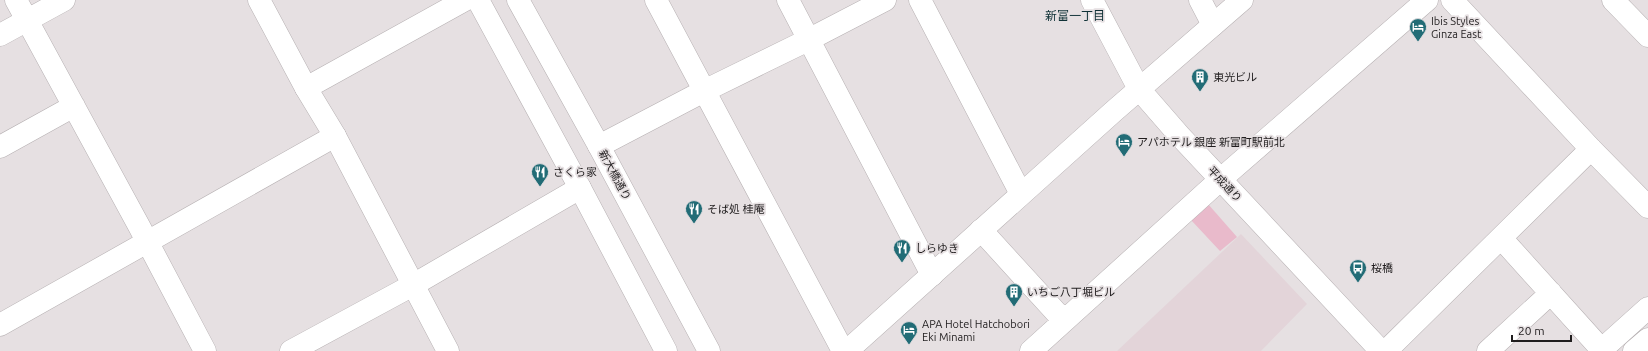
<svg xmlns="http://www.w3.org/2000/svg" width="1648" height="351" viewBox="0 0 1648 351" font-family="Ubuntu,'Noto Sans JP',sans-serif">
  <style>
    .built { fill: #e3d4d9 }
    .green { fill: #e9bacb }
    .lines { fill: none; stroke-linecap: round; stroke-linejoin: round }
    .street-casing { stroke: #b6b0b2; stroke-width: 23 }
    .secondary-casing { stroke: #b6b0b2; stroke-width: 23 }
    .primary-casing { stroke: #b6b0b2; stroke-width: 23 }
    .highway-casing { stroke: #b6b0b2; stroke-width: 23 }
    .street { stroke: #fff; stroke-width: 22 }
    .secondary { stroke: #fff; stroke-width: 22 }
    .primary { stroke: #fff; stroke-width: 22 }
    .highway { stroke: #fff; stroke-width: 22 }
    .labels { text-anchor: middle; dominant-baseline: central; stroke-width: 3.5; stroke-linejoin: round; paint-order: stroke }
    .poi-label { font-size: 11px; fill: #201d1e; stroke: #e6e0e2; text-anchor: start }
    .street-label { font-size: 11px; fill: #201d1e; stroke: #e6e0e2 }
    .neighbourhood-label { font-size: 12px; fill: #0f3136; stroke: #e6e0e2 }
  </style>
  <rect width="100%" height="100%" fill="#e6e0e2"/>
  <path class="built" d="M1241,234L1307,304L1261,351H1117Z"/>
  <path class="green" d="M1208,204L1237,237L1220,251L1191,220Z"/>
  <g class="lines">
    <g class="street-casing">
      <path id="street" d="M16,0L139,226L205,351
        M656,0L843,351
        M788,0L932,275
        M920,0L1021,194
        M1200,0L1213,25
        M1452,0L1591,149L1648,207
        M0,35L64,0
        M306,88L465,0
        M599,146L704,91L808,40L885,0
        M0,147L74,106
        M981,230L1064,321
        M1501,238L1602,350
        M0,325L335,136
        M291,351L413,285L580,188
        M1031,351L1221,179L1427,0
        M1386,351L1591,149
        M1488,351L1551,293"/>
    </g>
    <g class="secondary-casing">
      <path id="secondary" d="M259,0L306,88L335,136L448,351
        M1092,0L1139,89L1179,135L1381,351
        M847,351L1114,111L1242,0
        M1600,351L1648,308
        M1634,351L1648,339"/>
    </g>
    <g class="primary-casing">
      <path id="primary" d="M478,0L580,188L666,351
        M518,0L599,146L709,351"/>
    </g>
    <g class="highway-casing">
      <path id="highway" d="M1613,0L1648,36"/>
    </g>
    <use href="#street" class="street"/>
    <use href="#secondary" class="secondary"/>
    <use href="#primary" class="primary"/>
    <use href="#highway" class="highway"/>
  </g>
  <defs>
    <g id="hotel-pin" transform="scale(0.9)"><path d="M0 17L-7.5 6A9.5 9.5 0 1 1 7.5 6Z" fill="#226c76" stroke="#e6e0e2"/><path d="M-6-4.5h1.5V1H6V5H4.5V3h-9V5H-6ZM-4 0a1.8 1.8 0 1 1 3.6 0ZM.5 0V-2.5h3Q6-2.5 6 0Z" fill="#fff"/></g>
    <g id="building-pin" transform="scale(0.9)"><path d="M0 17L-7.5 6A9.5 9.5 0 1 1 7.5 6Z" fill="#226c76" stroke="#e6e0e2"/><path d="M-4-6H4V6H1V3H-1V6H-4ZM-2.5-4.3h1.7v1.8h-1.7ZM.8-4.3h1.7v1.8H.8ZM-2.5-1h1.7V.8h-1.7ZM.8-1h1.7V.8H.8Z" fill="#fff"/></g>
    <g id="restaurant-pin" transform="scale(0.9)"><path d="M0 17L-7.5 6A9.5 9.5 0 1 1 7.5 6Z" fill="#226c76" stroke="#e6e0e2"/><path d="M-5-6h1v4h1v-4h1v4h1v-4h1v5L-1.5 .5V6h-2V.5L-5-1ZM5-6V6H3V1.5H1.5Q1.5-4 5-6Z" fill="#fff"/></g>
    <g id="bus-pin" transform="scale(0.9)"><path d="M0 17L-7.5 6A9.5 9.5 0 1 1 7.5 6Z" fill="#226c76" stroke="#e6e0e2"/><path d="M-5-6H5V4H4V6H2V4H-2V6H-4V4H-5ZM-3.5-4V0h7V-4ZM-3.5 1.2v1.5H-2V1.2ZM2 1.2v1.5H3.5V1.2Z" fill="#fff"/></g>
  </defs>
  <g fill-rule="evenodd">
    <use href="#hotel-pin" x="1418" y="27"/>
    <use href="#building-pin" x="1200" y="77"/>
    <use href="#hotel-pin" x="1124" y="142"/>
    <use href="#restaurant-pin" x="540" y="172"/>
    <use href="#restaurant-pin" x="694" y="209"/>
    <use href="#restaurant-pin" x="902" y="248"/>
    <use href="#bus-pin" x="1358" y="268"/>
    <use href="#building-pin" x="1014" y="292"/>
    <use href="#hotel-pin" x="909" y="330"/>
  </g>
  <g class="labels">
    <g class="poi-label">
      <text x="1431" y="21">Ibis Styles<tspan x="1431" dy="13">Ginza East</tspan></text>
      <text x="1213" y="77">東光ビル</text>
      <text x="1137" y="142">アパホテル 銀座 新富町駅前北</text>
      <text x="553" y="172">さくら家</text>
      <text x="707" y="209">そば処 桂庵</text>
      <text x="915" y="248">しらゆき</text>
      <text x="1371" y="268">桜橋</text>
      <text x="1027" y="292">いちご八丁堀ビル</text>
      <text x="922" y="324">APA Hotel Hatchobori<tspan x="922" dy="13">Eki Minami</tspan></text>
    </g>
    <g class="street-label">
      <text transform="translate(615 175) rotate(62)">新大橋通り</text>
      <text transform="translate(1225 184) rotate(47)">平成通り</text>
    </g>
    <g class="neighbourhood-label">
      <text x="1075" y="15">新富一丁目</text>
    </g>
  </g>
  <path d="M1512 335v6h59v-6" fill="none" stroke="#201d1e" stroke-width="2"/>
  <text x="1518" y="335" font-size="12" fill="#201d1e" stroke="#e6e0e2" stroke-width="3" paint-order="stroke">20 m</text>
</svg>
